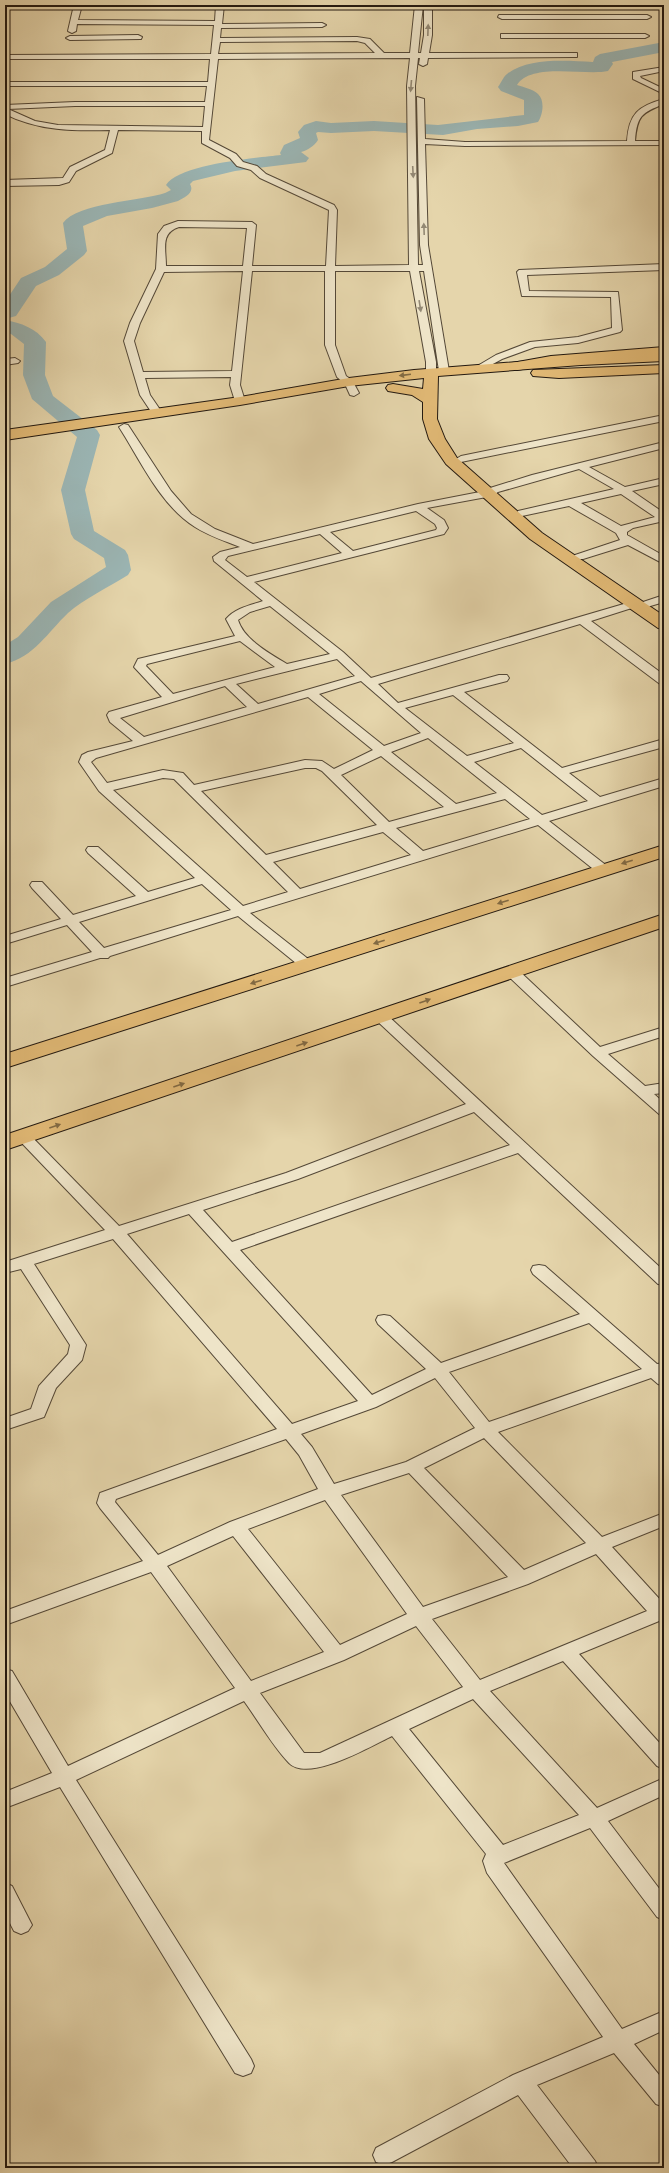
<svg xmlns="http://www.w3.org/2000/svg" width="669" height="2173" viewBox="0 0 669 2173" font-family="Cardo,serif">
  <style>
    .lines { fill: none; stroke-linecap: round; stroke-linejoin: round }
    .river { fill: #9bb6b5; fill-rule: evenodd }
    .street-casing { stroke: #544837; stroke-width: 2 }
    .primary-casing { stroke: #231910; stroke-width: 2 }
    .highway-casing { stroke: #231910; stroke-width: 2 }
    .street { fill: #eee4c8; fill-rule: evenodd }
    .primary { fill: #e2ba76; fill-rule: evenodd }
    .highway { fill: #e2ba76; fill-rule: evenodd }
    .oneway { fill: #938975 }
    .oneway2 { fill: #826a43 }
  </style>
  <rect width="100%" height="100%" fill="#e5d5ab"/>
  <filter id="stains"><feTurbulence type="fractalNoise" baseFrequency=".005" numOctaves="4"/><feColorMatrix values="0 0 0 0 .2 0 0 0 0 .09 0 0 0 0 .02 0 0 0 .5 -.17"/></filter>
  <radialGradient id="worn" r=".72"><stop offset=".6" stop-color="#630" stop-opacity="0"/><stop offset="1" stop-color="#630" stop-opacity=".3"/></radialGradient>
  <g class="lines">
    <path class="river" d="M664,42V52L612,62L613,64L608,71C586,76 531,62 517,85C523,87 533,89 538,94C545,100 543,115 538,122L518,126L477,129L443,135L374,131L331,133L318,132L316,133L318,140C314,146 308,150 301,152L309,158L306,162L235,171L193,181L190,184C195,193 185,197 178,201L152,208L107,216L83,226L87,251L84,255L59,275L36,286L16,316L5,319V302L21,278L45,267L67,249L63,223C77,203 141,201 165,193L171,190L166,185C180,164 256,158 281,155L280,153L284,145L300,138L298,132L304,125L316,121L331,123L374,121L438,125L524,115V100L501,91L498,87C501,83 503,77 507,74C529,57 567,61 593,62L595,57L600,54Z
      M5,320C21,323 36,328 46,342L45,375L53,396L97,430L100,435L85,490L94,531L125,550L128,555L131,570L128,575C109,587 84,599 68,613C48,632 34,657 5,664V645L18,637L51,602L106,567L104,558L74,539L71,534L61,490L77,437L32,399L23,375L24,344L11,334L5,332Z"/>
    <g class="street-casing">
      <path id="street" d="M74,5H82L78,20L215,21L216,5H224L222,24L322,23L326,25L322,27L221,28L220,38L357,37L370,39L384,53H410L415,5H423L418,53H421L424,35V10L428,8L432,10V35L429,53H577V57H574L428,58L427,64L423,66L419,64L420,58H418L415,86L418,265H423L420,245L417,97L424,99L425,139L465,142L627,141C629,114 638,106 664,99V104C641,113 637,116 635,141H664V145L465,146L425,144L428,245L449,371L447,373H441L439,371L424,271H419L436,362V372L431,375L426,372V362L410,271H335V345L346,376L352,380L359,393L354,396L350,395L345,384L337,377L325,345V271H252L240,385L245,401L240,404L235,401L230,385L231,377L145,378L150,395L163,414L158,417L154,416L140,395L124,341L130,323L156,269L158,234L164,226L178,221L252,222L256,225L252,266H326L329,210L260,178L251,170L237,166L230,158L202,143V131L118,130L112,153L76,171L69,182L59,185L5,186V180L63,178L70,167L105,150L110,130C73,131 39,131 5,114V105L75,102H205L207,86H5V82H208L210,59H5V55L211,54L214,25L77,24L76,31L72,33L68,31ZM357,41L365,43L375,53L218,54L220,42ZM410,58L407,86L409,265L335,266L337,210L334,205L266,174L257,166L243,162L236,154L209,140L218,59ZM75,106H205L203,127L58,125L35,121L8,109ZM179,227L247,228L243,266H166C166,249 160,233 179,227ZM243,271L232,371L143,372L134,341L140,323L164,272Z
        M499,15H647L651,17L647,19H502L498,17Z
        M501,34H645L649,36L645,38H501Z
        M138,35L142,37L141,39L70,40L66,38L70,36Z
        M664,67V71L640,76L641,78L664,89V94L633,79V72Z
        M664,264V270L527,275L529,291L618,292L622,330L620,332L578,343L535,347L502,359L482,370L479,371L474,368L496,355L530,342L578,337L612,328L611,297L522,296L517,272L519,270Z
        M15,358L20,361L18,363L5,365V359Z
        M664,415V421L461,462L456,459L461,456Z
        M124,424L128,425L171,491L191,514L215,529L253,544L418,504L485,491L490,488L532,475L664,442V448L589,467L625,487L664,478V484L632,491L664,513V521L633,528L627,532V535L664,556V564L628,545L583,559H575L573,557L575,555L620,540L616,533L569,506L522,516L518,515L517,513L518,511L614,489L579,469L498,492L492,496L427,508L444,520L448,528L444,534L254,582L343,652L371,678L634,601L638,602L640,604L638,606L591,621L664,675V685L660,684L580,624L378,684L398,703L499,675H507L509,678L507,681L464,692L562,768L664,739V747L569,773L600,797L664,778V786L549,821L607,866L609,869L607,872H597L538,825L250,913L312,962L314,965L312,968H302L238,916L110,956L108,958H100L5,987V978L92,952L67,925L5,944V936L61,919L32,888L30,885L32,882H42L73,915L136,896L88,853L86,850L88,847H98L148,892L195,878L99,791L79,762L82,755L88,752L133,741L110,722L107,715L109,712L162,697L134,667L138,659L235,636L226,619C235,608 251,605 263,601L214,561L213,557L220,552L240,547C225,541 209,536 195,527C160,505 141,461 119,427ZM621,494L655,517L621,526L581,503ZM416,511L435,524L437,528L436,530L353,551L330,532ZM320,534L342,553L247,577L225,560L228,556ZM270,606L330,654L287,664C271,654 244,640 238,620L250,612ZM240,641L275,667L173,694L146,666L147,664ZM337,659L355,676L258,704L236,684ZM361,681L421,733L384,746L319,694ZM225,686L247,707L144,737L120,718ZM453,695L514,743L467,756L405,708ZM308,697L373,750L334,769L322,761L305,760L194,785L183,773L163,770L107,783L91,762L96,758ZM428,738L497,793L456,804L391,752ZM521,748L588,801L542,815L474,762ZM381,756L444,807L389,822L341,775ZM305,768H316L322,771L377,825L266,855L201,791ZM163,778L174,779L288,892L243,906L113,790ZM505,799L530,819L423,851L396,828ZM383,832L411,855L300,889L273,862ZM202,884L231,910L104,948L79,922Z
        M664,595V602L647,607L641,604L643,602Z
        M511,967L516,968L600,1047L664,1027V1036L608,1054L645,1086L664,1083V1093L654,1094L664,1103V1116L659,1114L593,1056L506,974L504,971L506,968Z
        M381,1013L386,1014L664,1271V1285L658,1284L518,1153L240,1250L372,1395L426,1369L378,1324L376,1320L378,1316L384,1315L390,1316L441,1363L580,1314L533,1274L531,1270L533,1266L539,1265L545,1266L657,1364L664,1363V1386L658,1384L651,1378L498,1432L602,1537L664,1513V1526L612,1547L664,1604V1619L579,1654L664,1748V1769L657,1766L563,1661L490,1691L597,1808L664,1778V1795L608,1821L664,1895V1920L657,1917L590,1828L504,1863L622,2029L664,2011V2030L634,2044L664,2081V2107L656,2104L614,2053L537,2085L595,2161L598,2168H573L518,2095L392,2162L384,2165L376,2162L373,2155L376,2148L513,2075L603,2037L487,1873L483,1861L486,1854L392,1736C371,1746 309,1783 289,1763C274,1748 257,1719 244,1701L76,1780L251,2059L254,2066L251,2073L243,2076L235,2073L60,1787L5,1808V1792L52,1773L5,1693V1669L12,1671L68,1766L235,1688L151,1572L5,1625V1611L143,1561L100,1508L97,1503L100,1493L277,1429L113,1239L34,1264L86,1345L82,1360L56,1388L44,1417L5,1430V1418L31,1409L39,1386L68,1354L70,1345L21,1269L5,1273V1262L105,1230L16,1137L19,1134H29L119,1226L286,1173L466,1104L376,1020L374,1017L376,1014ZM474,1112L510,1145L232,1242L203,1210L298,1179ZM189,1214L358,1401L292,1424L127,1234ZM589,1323L642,1369L489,1422L449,1372ZM435,1378L475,1428L406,1462L334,1484L312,1447L301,1434L376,1407ZM484,1438L586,1543L524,1570L424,1468ZM286,1439L299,1455L318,1489L230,1522L158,1555L115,1502L116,1499ZM409,1473L508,1577L423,1607L341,1495ZM325,1500L407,1614L340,1645L248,1529ZM233,1536L324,1652L251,1681L167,1566ZM596,1554L647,1611L480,1680L432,1619L528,1584ZM416,1626L463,1687L320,1753H304L260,1693L344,1660ZM473,1699L579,1815L503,1845L409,1729Z
        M5,1883L12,1886L32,1925L28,1931L21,1934L14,1931C3,1911 5,1905 5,1883Z"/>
    </g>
    <g class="primary-casing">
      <path id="primary" d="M664,353V361L581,365L438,376L437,419L445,439L457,458L542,533L664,616V629L658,628L530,539L446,464L429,439L423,419V402L412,395L388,391L386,388L388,385L393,384L423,389L424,378L349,386L240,405L5,440V430L240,397L349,378L414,370L581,357Z"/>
    </g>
    <g class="highway-casing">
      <path id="highway" d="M664,347V355L551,364L517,370L512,369L510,366L512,363L551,356Z
        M664,365V373L559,378L533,376L531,373L533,370Z
        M664,845V857L5,1068V1054Z
        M664,914V927L5,1150V1135Z"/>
    </g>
    <use href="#street" class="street"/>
    <use href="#primary" class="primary"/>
    <use href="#highway" class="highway"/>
  </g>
  <defs><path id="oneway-solid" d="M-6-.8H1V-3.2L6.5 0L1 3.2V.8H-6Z"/></defs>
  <g class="oneway">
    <use href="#oneway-solid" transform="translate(428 30) rotate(-88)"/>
    <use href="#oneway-solid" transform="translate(411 86) rotate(95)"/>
    <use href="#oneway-solid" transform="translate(413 172) rotate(87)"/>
    <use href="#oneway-solid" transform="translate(424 229) rotate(-92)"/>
    <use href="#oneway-solid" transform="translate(420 306) rotate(81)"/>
  </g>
  <g class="oneway2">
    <use href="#oneway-solid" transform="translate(405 375) rotate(173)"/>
    <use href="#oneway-solid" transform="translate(627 862) rotate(163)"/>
    <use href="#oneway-solid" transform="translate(503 902) rotate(162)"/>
    <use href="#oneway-solid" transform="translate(379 942) rotate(162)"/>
    <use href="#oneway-solid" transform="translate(256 982) rotate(162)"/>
    <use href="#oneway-solid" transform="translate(425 1001) rotate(-20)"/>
    <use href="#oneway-solid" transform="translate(302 1044) rotate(-19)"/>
    <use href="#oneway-solid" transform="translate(179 1085) rotate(-19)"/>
    <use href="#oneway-solid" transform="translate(55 1126) rotate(-19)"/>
  </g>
  <rect width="669" height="2173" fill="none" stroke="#e5d5ab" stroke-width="20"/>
  <rect x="6" y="6" width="657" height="2161" fill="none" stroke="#231910" stroke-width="2"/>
  <rect x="10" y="10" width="649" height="2153" fill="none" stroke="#231910"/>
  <rect width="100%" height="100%" filter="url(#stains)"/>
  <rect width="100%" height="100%" fill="url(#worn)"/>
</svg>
